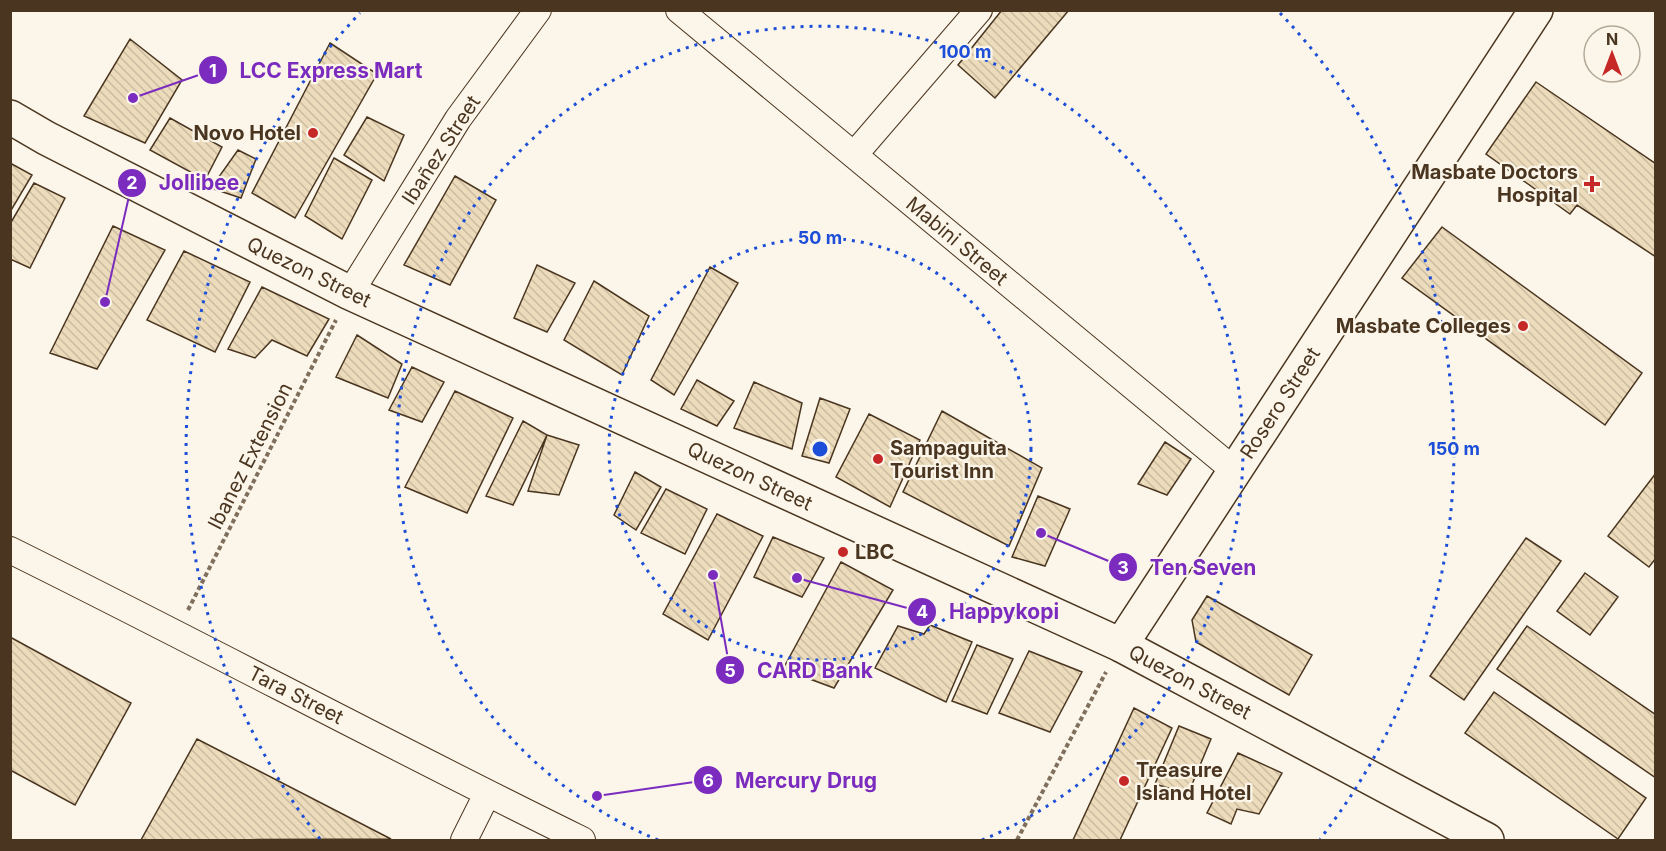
<svg xmlns="http://www.w3.org/2000/svg" width="1666" height="851" viewBox="0 0 1666 851" font-family="Inter,sans-serif">
  <style>
    .building { fill: url(#building-back-hatch); stroke: #4a3520; stroke-width: 1.5 }
    .lines { fill: none; stroke-linecap: round; stroke-linejoin: round }
    .street-casing { stroke: #4a3520; stroke-width: 28 }
    .secondary-casing { stroke: #4a3520; stroke-width: 36 }
    .primary-casing { stroke: #4a3520; stroke-width: 36 }
    .path { stroke: #7f6f5c; stroke-width: 4; stroke-dasharray: 4.5 3; stroke-linecap: butt }
    .street { stroke: #fbf6e9; stroke-width: 26 }
    .secondary { stroke: #fbf6e9; stroke-width: 33 }
    .primary { stroke: #fbf6e9; stroke-width: 33 }
    .ring { fill: none; stroke: #1d4ed8; stroke-width: 3; stroke-dasharray: 3 6 }
    .poi-dot { fill: #c62828; stroke: #fbf6e9; stroke-width: 2 }
    .labels { text-anchor: middle; dominant-baseline: central; stroke-width: 4.5; stroke-linejoin: round; paint-order: stroke }
    .poi-label { font-size: 20px; font-weight: bold; fill: #4a3520; stroke: #fbf6e9; text-anchor: end }
    .street-label { font-size: 20px; fill: #4a3520; stroke: #fbf6e9 }
    .centre { fill: #1d4ed8; stroke: #fbf6e9; stroke-width: 3 }
    .ring-label { font-size: 18px; text-anchor: middle; font-weight: bold; fill: #1d4ed8; stroke: #fbf6e9; stroke-width: 4.5; stroke-linejoin: round; paint-order: stroke }
    .leader { fill: none; stroke: #7b2cbf; stroke-width: 2 }
    .callout-dot { fill: #7b2cbf; stroke: #fbf6e9; stroke-width: 2 }
    .mark-label { font-size: 18px; text-anchor: middle; font-weight: bold; fill: #fff }
    .callout-label { font-size: 21px; text-anchor: middle; font-weight: bold; fill: #7b2cbf; stroke: #fbf6e9; stroke-width: 4.5; stroke-linejoin: round; paint-order: stroke }
  </style>
  <defs>
    <pattern id="building-back-hatch" width="6" height="6" patternUnits="userSpaceOnUse" patternTransform="scale(1.5)"><rect width="6" height="6" fill="#ecdcbc"/><path d="M-1 5l2 2M0 0l6 6M5-1l2 2" fill="none" stroke="#ccbda1"/></pattern>
  </defs>
  <rect width="100%" height="100%" fill="#fbf6e9"/>
  <path class="building" d="M1002,10H1069L995,98L958,65Z
    M130,39L182,80L145,143L84,116Z
    M330,43L377,74L295,218L252,193Z
    M1536,82L1656,164V257L1577,205L1570,214L1486,154Z
    M367,117L404,135L384,181L344,155Z
    M170,118L222,147L205,180L150,150Z
    M238,150L256,159L241,198L211,188Z
    M334,158L372,180L342,239L305,216Z
    M10,163L32,175L10,212Z
    M455,176L496,200L450,285L404,265Z
    M34,183L65,198L30,268L10,259V224Z
    M113,226L165,250L97,369L50,353Z
    M1442,227L1642,373L1605,425L1402,278Z
    M184,251L250,282L215,352L147,320Z
    M537,265L575,283L547,332L514,318Z
    M710,267L738,283L674,395L651,380Z
    M594,281L649,316L622,375L564,340Z
    M262,287L329,319L307,356L272,340L255,358L228,349Z
    M357,335L402,364L388,398L336,377Z
    M412,367L444,382L422,422L389,410Z
    M697,380L734,401L717,426L681,409Z
    M754,382L802,403L792,449L734,428Z
    M455,391L513,418L467,513L405,487Z
    M820,398L850,409L829,463L802,456Z
    M942,411L1042,468L1009,546L903,492Z
    M869,414L920,440L890,507L836,477Z
    M523,421L547,435L513,505L486,496Z
    M547,435L579,445L559,495L528,491Z
    M1165,442L1191,459L1167,495L1138,484Z
    M635,472L661,487L636,530L614,515Z
    M1656,473V558L1649,567L1608,536Z
    M666,489L707,509L685,554L641,533Z
    M1038,496L1070,509L1045,566L1012,557Z
    M717,514L763,536L708,640L663,614Z
    M773,537L824,558L802,597L754,577Z
    M1526,538L1561,561L1464,700L1430,676Z
    M841,562L893,590L834,688L783,669Z
    M1585,573L1618,597L1590,635L1557,611Z
    M1207,596L1312,655L1289,695L1196,642L1192,620Z
    M930,625L972,642L946,702L875,668L898,626L924,634Z
    M1527,626L1656,715V778L1497,669Z
    M10,637L131,703L75,805L10,770Z
    M977,645L1013,659L987,714L952,701Z
    M1029,651L1082,672L1050,732L999,713Z
    M1494,692L1646,798L1618,839L1465,733Z
    M1134,708L1172,728L1120,840H1073Z
    M1179,726L1211,739L1188,794L1155,784Z
    M197,739L391,839L141,840Z
    M1238,753L1282,773L1259,814L1237,809L1231,824L1207,813Z"/>
  <g class="lines">
    <g class="street-casing">
      <path id="street" d="M679,10L1235,471
        M854,155L979,10
        M350,293L458,119L538,10
        M10,550C202,645 390,746 582,840
        M464,840L487,794"/>
    </g>
    <g class="secondary-casing">
      <path id="secondary" d="M1121,645L1536,10"/>
    </g>
    <g class="primary-casing">
      <path id="primary" d="M10,117L46,138L350,293L1121,645L1487,840"/>
    </g>
    <path class="path" d="M188,610L336,320
      M1017,840L1106,672"/>
    <use href="#street" class="street"/>
    <use href="#secondary" class="secondary"/>
    <use href="#primary" class="primary"/>
  </g>
  <g class="ring">
    <circle cx="820" cy="449" r="211"/>
    <path d="M658 840A423 423 0 1 1 982 840"/>
    <path d="M320 839A634 634 0 0 1 360 13M1280 13A634 634 0 0 1 1320 839"/>
  </g>
  <g class="poi-dot">
    <circle cx="313" cy="133" r="6"/>
    <path d="M1589 175h6v6h6v6h-6v6h-6v-6h-6v-6h6z"/>
    <circle cx="1523" cy="326" r="6"/>
    <circle cx="878" cy="459" r="6"/>
    <circle cx="843" cy="552" r="6"/>
    <circle cx="1124" cy="781" r="6"/>
  </g>
  <g class="labels">
    <g class="poi-label">
      <text x="301" y="133">Novo Hotel</text>
      <text x="1578" y="172">Masbate Doctors<tspan x="1578" dy="23">Hospital</tspan></text>
      <text x="1511" y="326">Masbate Colleges</text>
      <text x="890" y="448" text-anchor="start">Sampaguita<tspan x="890" dy="23">Tourist Inn</tspan></text>
      <text x="855" y="552" text-anchor="start">LBC</text>
      <text x="1136" y="770" text-anchor="start">Treasure<tspan x="1136" dy="23">Island Hotel</tspan></text>
    </g>
    <g class="street-label">
      <text transform="translate(441 150) rotate(-57)">Ibañez Street</text>
      <text transform="translate(957 241) rotate(40)">Mabini Street</text>
      <text transform="translate(309 272) rotate(26)">Quezon Street</text>
      <text transform="translate(1280 403) rotate(-57)">Rosero Street</text>
      <text transform="translate(250 456) rotate(-63)">Ibanez Extension</text>
      <text transform="translate(750 476) rotate(25)">Quezon Street</text>
      <text transform="translate(1190 682) rotate(28)">Quezon Street</text>
      <text transform="translate(296 695) rotate(27)">Tara Street</text>
    </g>
  </g>
  <circle cx="820" cy="449" r="9" class="centre"/>
  <g class="ring-label">
    <text x="965" y="58">100 m</text>
    <text x="820" y="244">50 m</text>
    <text x="1454" y="455">150 m</text>
  </g>
  <path class="leader" d="M133 98L213 70M105 302L132 183M1041 533L1123 567M797 578L922 612M713 575L730 670M597 796L708 780"/>
  <g class="callout-dot">
    <circle cx="133" cy="98" r="6"/>
    <circle cx="105" cy="302" r="6"/>
    <circle cx="1041" cy="533" r="6"/>
    <circle cx="797" cy="578" r="6"/>
    <circle cx="713" cy="575" r="6"/>
    <circle cx="597" cy="796" r="6"/>
    <circle cx="213" cy="70" r="15"/>
    <circle cx="132" cy="183" r="15"/>
    <circle cx="1123" cy="567" r="15"/>
    <circle cx="922" cy="612" r="15"/>
    <circle cx="730" cy="670" r="15"/>
    <circle cx="708" cy="780" r="15"/>
  </g>
  <g class="mark-label">
    <text x="213" y="77">1</text>
    <text x="132" y="189">2</text>
    <text x="1123" y="574">3</text>
    <text x="922" y="618">4</text>
    <text x="730" y="677">5</text>
    <text x="708" y="787">6</text>
  </g>
  <g class="callout-label">
    <text x="331" y="78">LCC Express Mart</text>
    <text x="199" y="190">Jollibee</text>
    <text x="1203" y="575">Ten Seven</text>
    <text x="1004" y="619">Happykopi</text>
    <text x="815" y="678">CARD Bank</text>
    <text x="806" y="788">Mercury Drug</text>
  </g>
  <rect width="1666" height="851" fill="none" stroke="#4a3520" stroke-width="24"/>
  <g transform="translate(1612 54)"><circle r="28" fill="#fbf6e9" stroke="#b4a999" stroke-width="1.5"/>
  <path d="M0-4.5L10 22L0 15L-10 22Z" fill="#c62828"/>
  <text y="-9" font-size="16" font-weight="bold" text-anchor="middle" fill="#4a3520">N</text>
  </g>
</svg>
